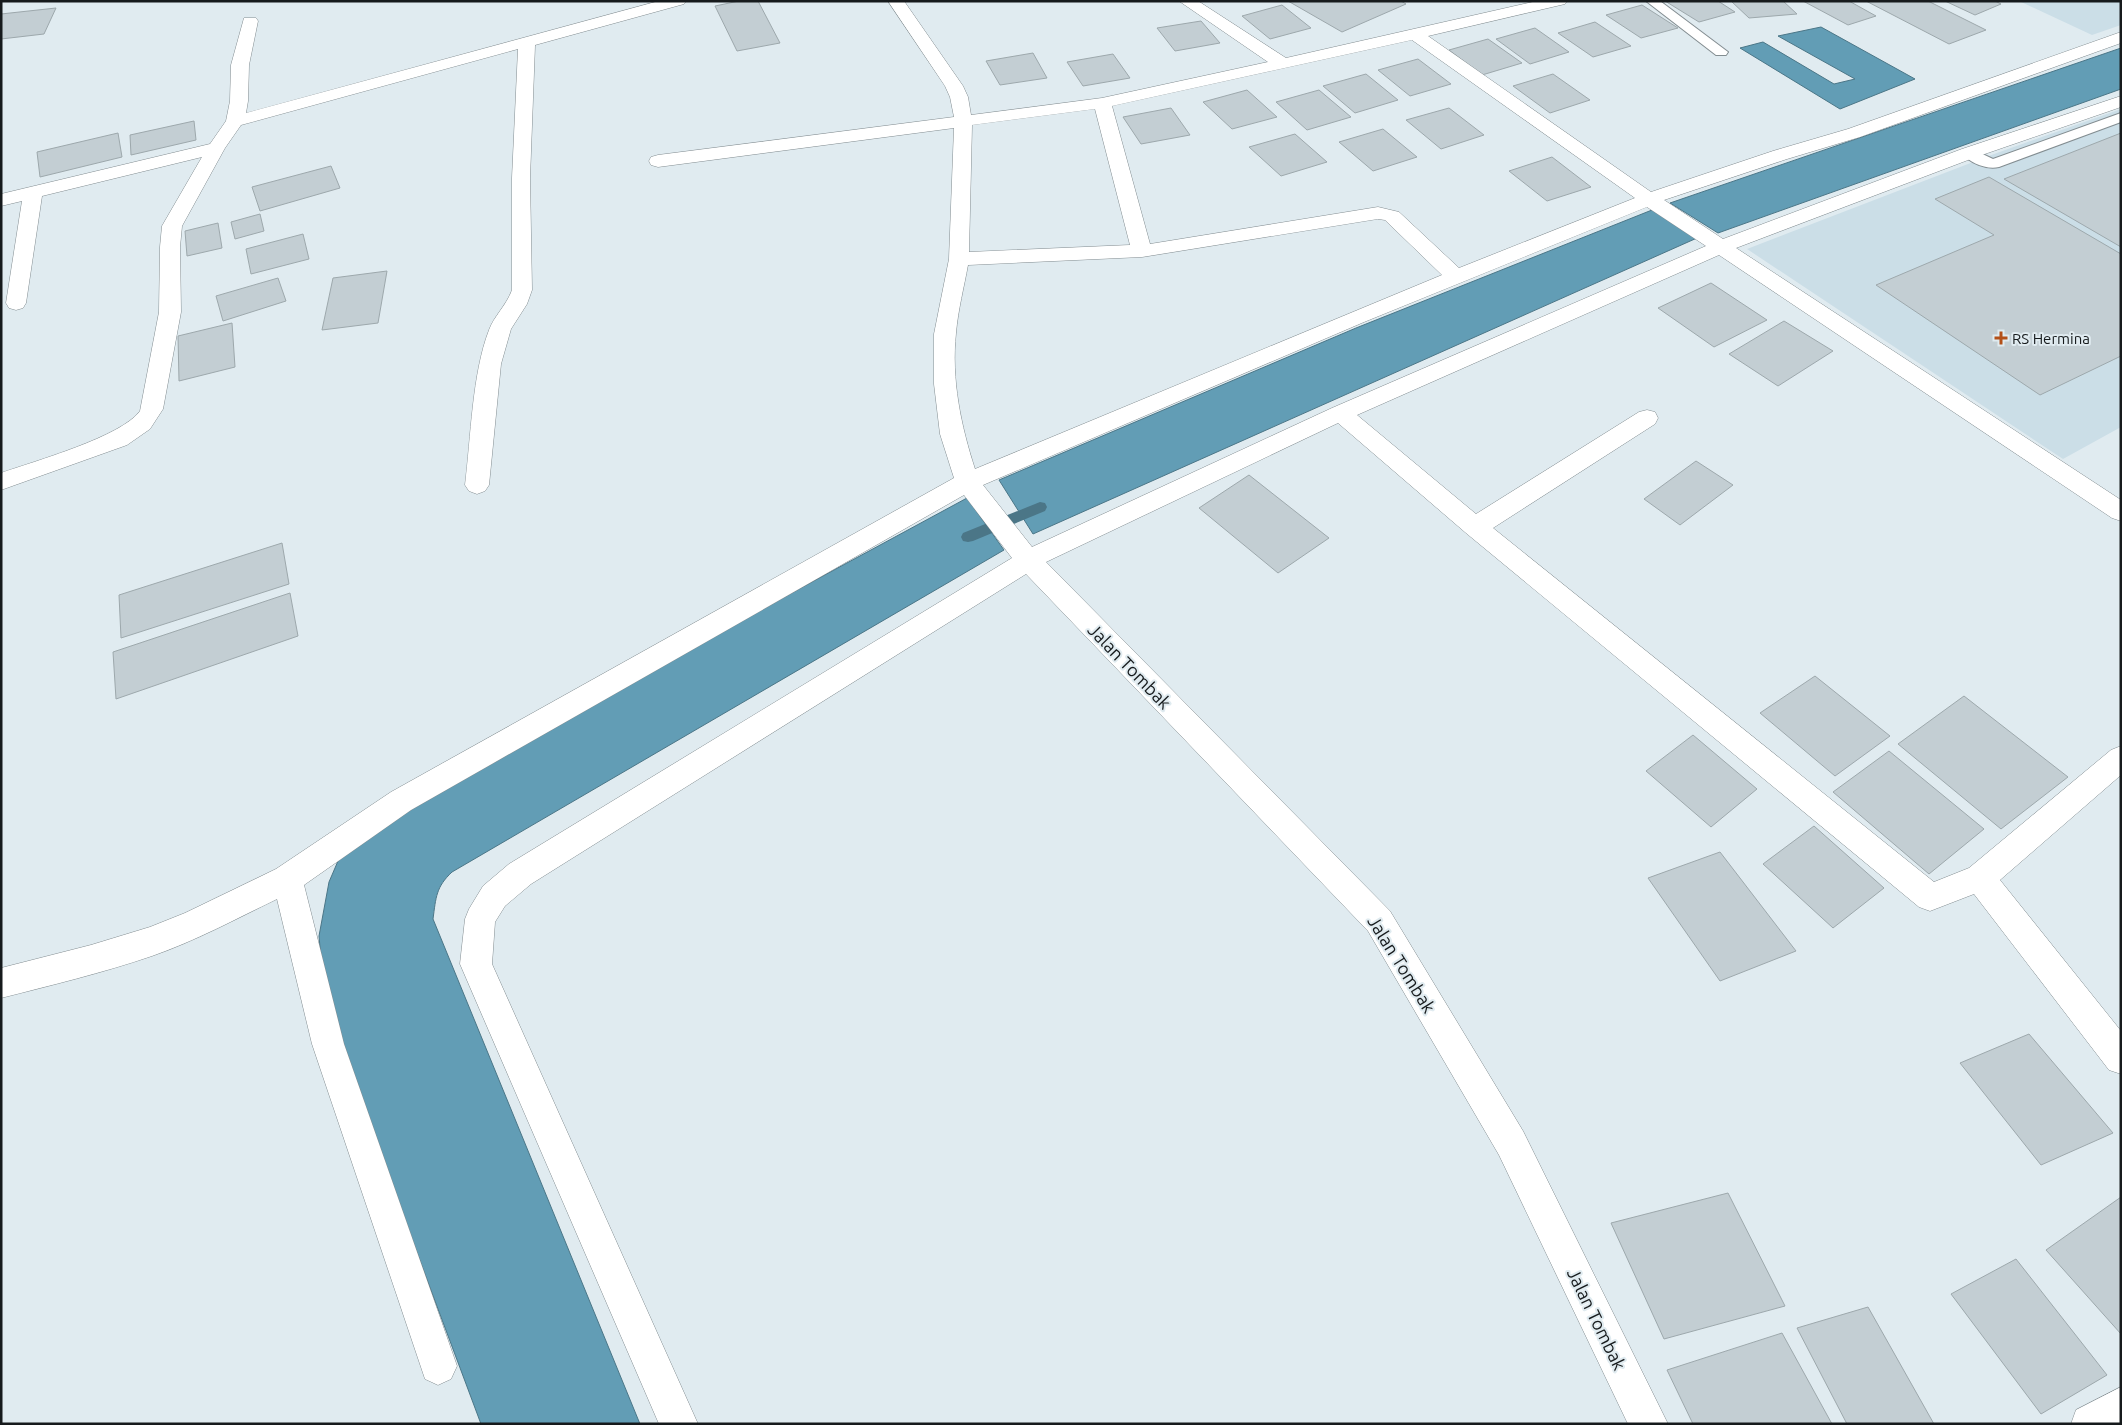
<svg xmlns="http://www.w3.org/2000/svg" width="2122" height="1425" viewBox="0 0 2122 1425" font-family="Ubuntu,sans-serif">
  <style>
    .built { fill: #cbdee7 }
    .water { fill: #629db5; stroke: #4b7687 }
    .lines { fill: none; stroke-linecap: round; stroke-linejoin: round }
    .stream { fill: #4b7687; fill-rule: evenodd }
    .building { fill: #c3ced3; stroke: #9da8ac }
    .service-casing { stroke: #838d91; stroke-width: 2 }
    .minor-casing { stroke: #838d91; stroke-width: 1 }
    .service { fill: #fff; fill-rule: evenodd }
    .minor { fill: #fff; fill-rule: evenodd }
    .poi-dot { fill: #b35018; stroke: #e0ebf0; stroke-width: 2 }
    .labels { text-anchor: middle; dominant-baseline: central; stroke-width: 4; stroke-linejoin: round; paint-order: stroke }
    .far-poi-label { font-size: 15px; fill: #161a1c; stroke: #e0ebf0; text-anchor: start }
    .street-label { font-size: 18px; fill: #161a1c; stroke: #e0ebf0 }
  </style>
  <rect width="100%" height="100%" fill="#e0ebf0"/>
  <path class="built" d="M2019,1H2121V25L2092,35Z
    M2121,109V427L2063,459L1747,249L1994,154Z"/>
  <path class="water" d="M1821,27L1915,79L1840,109L1740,48L1763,42L1834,84L1855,79L1778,36Z
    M2121,48V89L1718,233L1670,203Z
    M1652,210L1697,238L1033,534L999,480L1356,328Z
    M967,498L1004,550L452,872C436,887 436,897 433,919L640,1424H481L336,1036L323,981L319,936L329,882L341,854L374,819Z"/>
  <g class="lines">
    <path class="stream" d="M1040,502L1045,503L1047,507L1045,511L973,541L968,542L963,541L961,537L963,533Z"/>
  </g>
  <path class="building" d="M739,1H758L780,43L737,51L715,6Z
    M1288,1H1401L1406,4L1342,32Z
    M1665,1H1718L1735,12L1699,22Z
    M1731,1H1783L1797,14L1749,18Z
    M1803,1H1849L1876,16L1848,25Z
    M1866,1H1928L1986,30L1949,44Z
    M1945,1H1995L2001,4L1975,15Z
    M1282,5L1311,28L1270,39L1242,16Z
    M1642,5L1678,28L1641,38L1606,15Z
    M56,8L44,34L1,39V14Z
    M1201,21L1220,43L1175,51L1157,28Z
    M1595,22L1631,46L1593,57L1558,33Z
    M1535,28L1569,52L1530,64L1496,39Z
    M1488,39L1522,63L1482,75L1449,50Z
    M1033,53L1047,78L1000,85L986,61Z
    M1113,54L1130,78L1083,86L1067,62Z
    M1418,59L1451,84L1410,96L1378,70Z
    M1366,74L1398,100L1355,113L1323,86Z
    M1553,74L1590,100L1550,113L1513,86Z
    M1247,90L1277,117L1232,129L1203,102Z
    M1319,90L1351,117L1307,130L1276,102Z
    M1171,108L1190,135L1141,144L1123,117Z
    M1449,108L1484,135L1441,149L1406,120Z
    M194,121L196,140L131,155L130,135Z
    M1383,129L1417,157L1373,171L1339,142Z
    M118,133L122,157L40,177L37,152Z
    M2121,133V247L2004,179Z
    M1295,134L1327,162L1281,176L1249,147Z
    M1552,157L1591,187L1547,201L1509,171Z
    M331,166L340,188L260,211L252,187Z
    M1989,177L2121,254V356L2040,395L1876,285L1994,235L1935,199Z
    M260,214L264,231L235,239L231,222Z
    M218,223L222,248L187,256L185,231Z
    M303,234L309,259L251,274L246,249Z
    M387,271L378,323L322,330L333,278Z
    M278,278L286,301L223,321L216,296Z
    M1711,283L1767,320L1714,347L1658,308Z
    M1784,321L1833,351L1778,386L1729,354Z
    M232,323L235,367L179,381L178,336Z
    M1696,461L1733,485L1680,525L1644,499Z
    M1249,475L1329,538L1278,573L1199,508Z
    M282,543L289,584L121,638L119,595Z
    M290,593L298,636L116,699L113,652Z
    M1815,676L1890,736L1835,776L1760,713Z
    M1964,696L2068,777L2001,829L1898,744Z
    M1693,735L1757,789L1711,827L1646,771Z
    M1889,751L1984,829L1929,874L1833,792Z
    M1814,826L1884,888L1833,928L1763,864Z
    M1720,852L1796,951L1720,981L1648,878Z
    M2029,1034L2113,1133L2041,1165L1960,1063Z
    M1728,1193L1785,1306L1664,1339L1611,1223Z
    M2121,1197V1334L2046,1250Z
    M2016,1259L2107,1375L2041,1414L1951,1294Z
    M1868,1307L1934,1424H1847L1797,1328Z
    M1782,1333L1832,1424H1693L1667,1370Z"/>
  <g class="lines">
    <g class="service-casing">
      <path id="service" d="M1646,1H1660L1728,52L1726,55H1716Z
        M2121,113V122L1999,167C1987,170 1969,163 1962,153L1964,150H1974L1993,159Z"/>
    </g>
    <g class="minor-casing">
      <path id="minor" d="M659,1H686L684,4L535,45L530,178L532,290L527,304L511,329L501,364L489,485L485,491L477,494L469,491L465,485C471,437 472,374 489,330C494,316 506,306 512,290V178L518,49L241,125L225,148L182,226L180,247L181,312L163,409L150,429L127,445L1,490V473C35,461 121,437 140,411L159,312L160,247L162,226L202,157L42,196L26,303L23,308L16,310L9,308L6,303L22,201L1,206V194L210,144L226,121L230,101L231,65L244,18H256L258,21L249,65L248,101L246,113Z
        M888,1H904L963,86L968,97L971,115L1102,98L1268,62L1179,1H1198L1286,58L1537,1H1567L1565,4L1428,36L1651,192L1773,151L1848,129L2121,32V43L1860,137L1787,159L1664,200L1723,239L1962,149L2121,96V107L1976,157L1736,248L2121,500V521L2112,518L1719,255L1357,415L1476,514L1639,412L1647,410L1655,412L1658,418L1655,424L1493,528L1934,882L1969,868L2111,750L2121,746V775L2000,880L2121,1031V1074L2109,1070L1974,894L1930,911L1919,907L1466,533L1338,423L1046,562L1390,911L1523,1131L1668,1424H1628L1499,1155L1368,931L1026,574L531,884L505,906L495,922L492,964L698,1424H659L460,964L465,919L469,909L483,886L509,864L1012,558L964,495L411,810L304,885L344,1044L457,1366L451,1379L438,1385L425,1379L312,1044L277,899C236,919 195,941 152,956C102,973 52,985 1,998V968L91,945L150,927L185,913L276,869L391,792L954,478L940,434L934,384V334L949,259L954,128L658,167L651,165L649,161L651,157L658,155L954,117L950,97L945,86ZM1412,40L1635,198L1459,268L1399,212L1378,207L1150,244L1112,106ZM1095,109L1130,245L969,252L972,125ZM1647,207L1706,246L1332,408L1032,547L983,485L1364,322ZM1378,219L1385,220L1442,275L975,469C961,426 951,379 956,333C958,310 964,287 968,265L1142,257Z
        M2121,1387V1424H2071L2076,1410Z"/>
    </g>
    <use href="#service" class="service"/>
    <use href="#minor" class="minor"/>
  </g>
  <path class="poi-dot" d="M1998.5 330.5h5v5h5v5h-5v5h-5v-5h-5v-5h5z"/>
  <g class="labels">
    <g class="far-poi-label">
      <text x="2012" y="338">RS Hermina</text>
    </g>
    <g class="street-label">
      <text transform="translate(1130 666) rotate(46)">Jalan Tombak</text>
      <text transform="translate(1402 964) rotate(58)">Jalan Tombak</text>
      <text transform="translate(1597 1319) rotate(64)">Jalan Tombak</text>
    </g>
  </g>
  <rect width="2122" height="1425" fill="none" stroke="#161a1c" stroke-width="5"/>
</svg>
